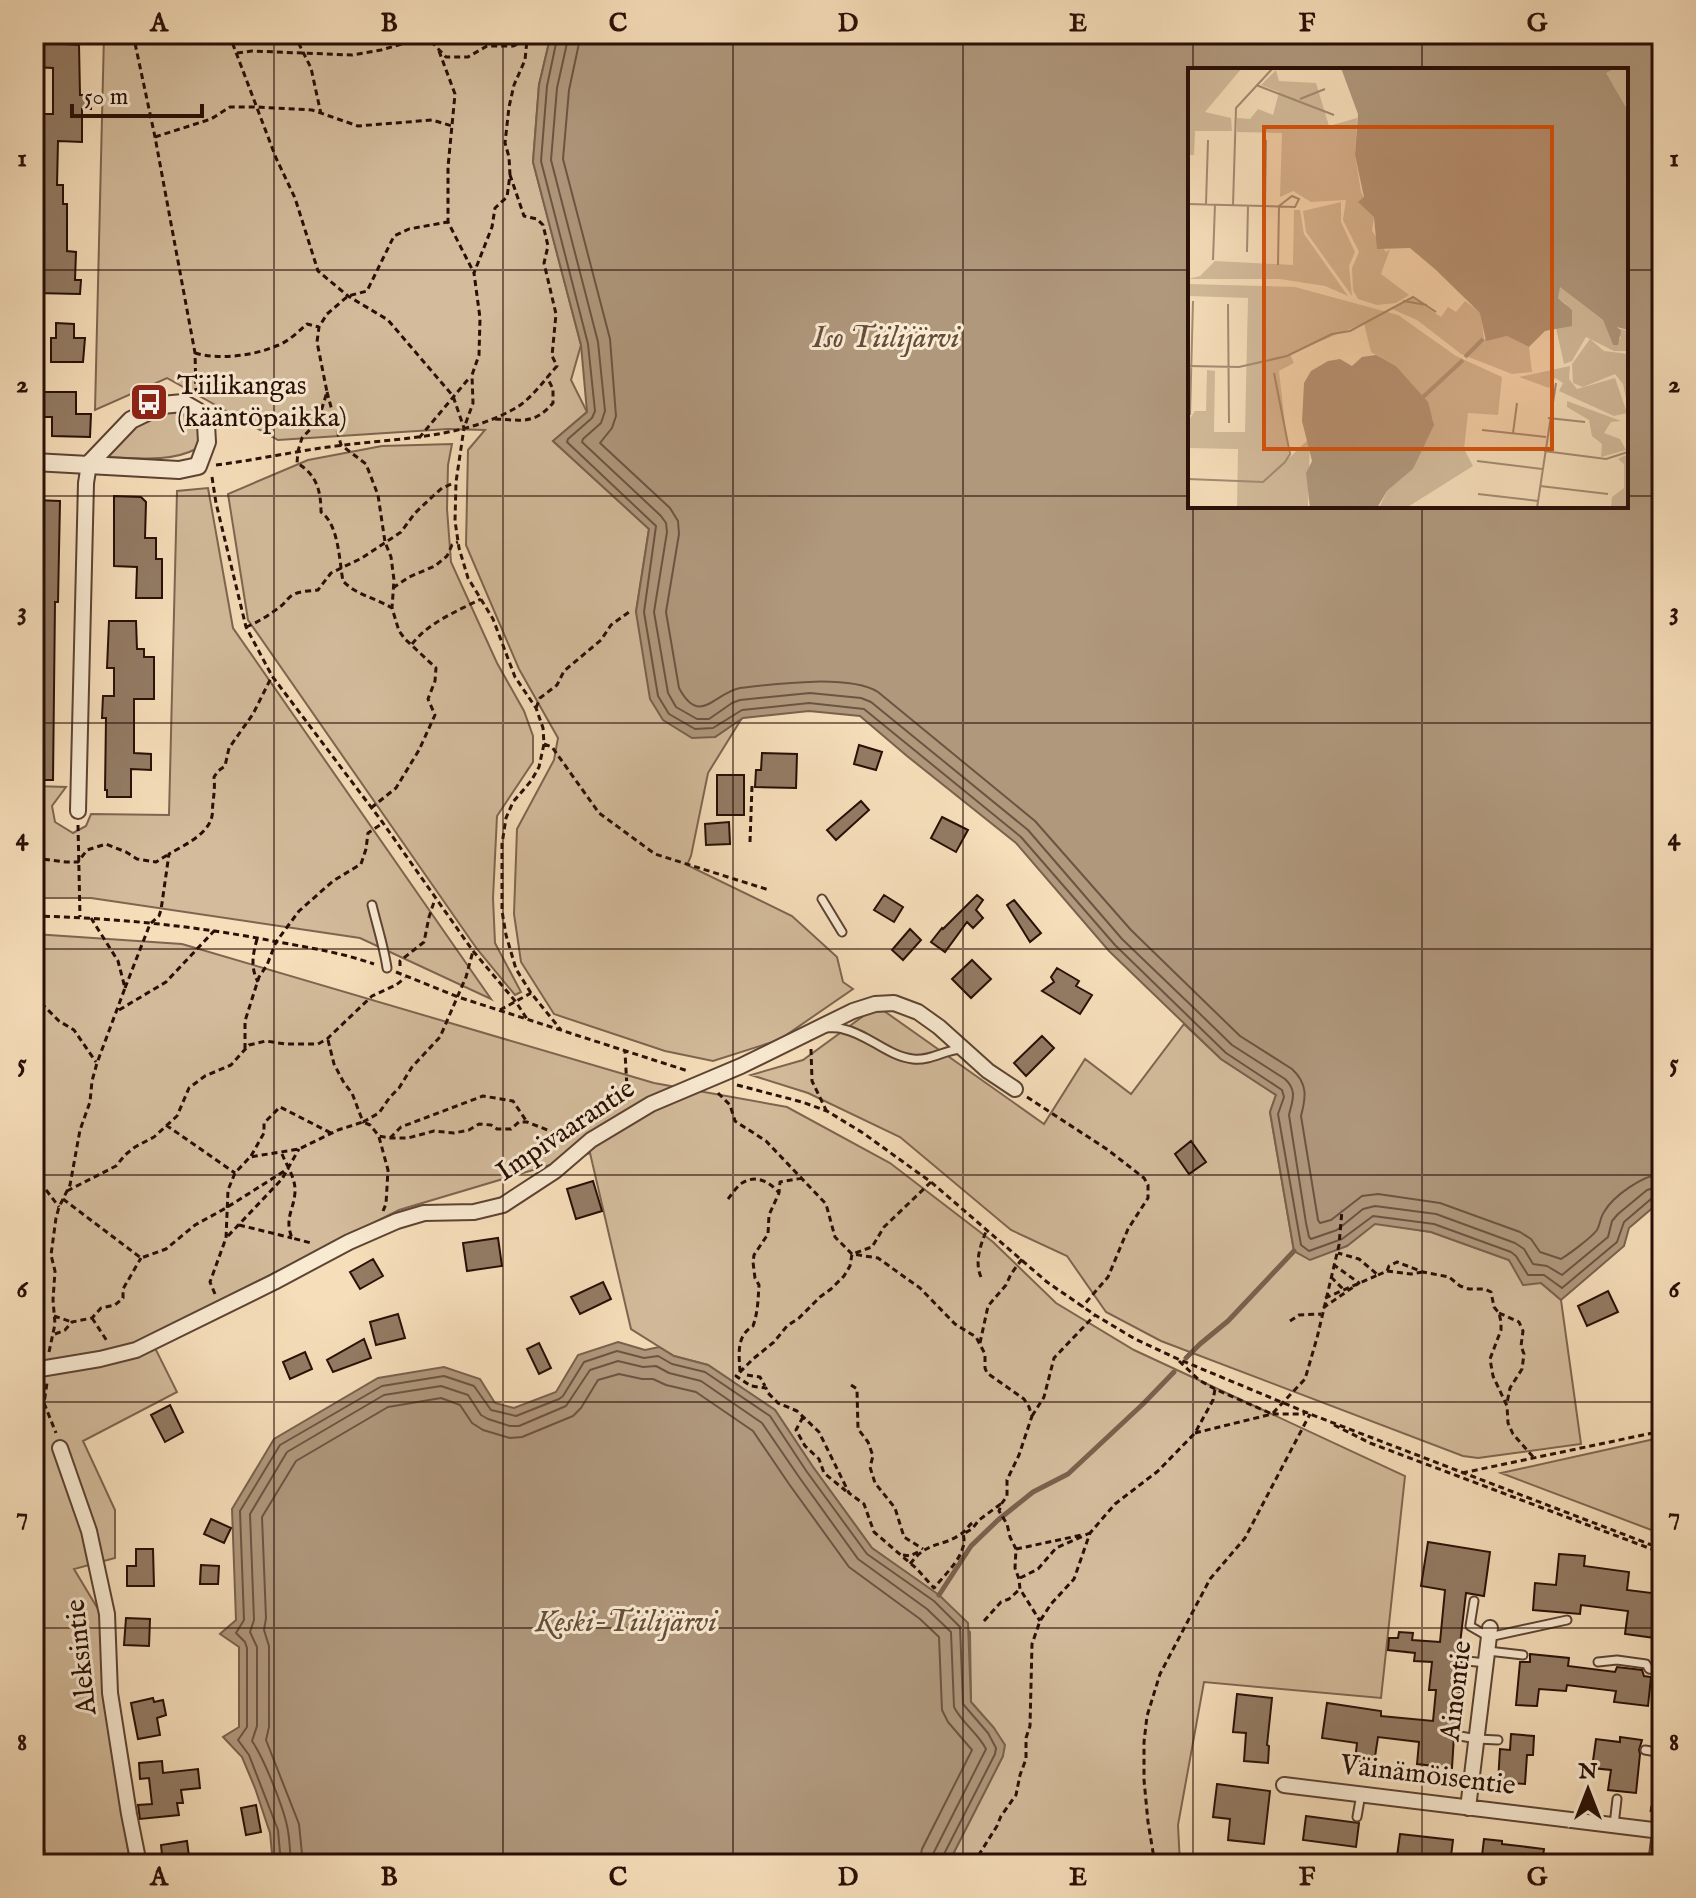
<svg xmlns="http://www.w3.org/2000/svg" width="1696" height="1898" viewBox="0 0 1696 1898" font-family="'IM FELL English',serif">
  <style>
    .green { fill: #d3bb9b; stroke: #7e6550; stroke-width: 2 }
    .water { fill: #b0987d; stroke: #7a614d; stroke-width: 2; fill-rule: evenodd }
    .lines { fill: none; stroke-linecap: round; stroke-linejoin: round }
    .shore { stroke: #6c5442; stroke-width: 2 }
    .stream { stroke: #7a614d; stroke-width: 5 }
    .building { fill: #937b64; stroke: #280f06; stroke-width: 2 }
    .service-casing { stroke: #5c4333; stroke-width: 11 }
    .minor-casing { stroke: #5c4333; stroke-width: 18 }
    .tertiary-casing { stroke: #5c4333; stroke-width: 20 }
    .path { stroke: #280f06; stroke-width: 3; stroke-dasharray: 6 4; stroke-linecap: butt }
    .service { stroke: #f9ead2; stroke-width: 7 }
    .minor { stroke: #f9ead2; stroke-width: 14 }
    .tertiary { stroke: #f9ead2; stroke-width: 16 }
    .grid { fill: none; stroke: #280f06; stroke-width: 2; stroke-opacity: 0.55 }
    .labels { text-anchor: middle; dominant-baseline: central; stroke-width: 6; stroke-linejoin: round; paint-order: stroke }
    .poi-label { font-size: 28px; fill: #280f06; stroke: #f9ead2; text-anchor: start }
    .street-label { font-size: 28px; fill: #280f06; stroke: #f9ead2 }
    .water-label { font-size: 30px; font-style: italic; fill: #654d3c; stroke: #f9ead2 }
    .inset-river { fill: none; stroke: #b0987d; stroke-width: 4 }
    .inset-road { fill: none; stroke: #a48b72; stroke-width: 2 }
    .view { fill: #d5520b; fill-opacity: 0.15; stroke: #d5520b; stroke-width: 4 }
    .inset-edge { fill: none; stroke: #280f06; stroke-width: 4 }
    .neatline { fill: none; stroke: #280f06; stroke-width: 3 }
    .grid-label { font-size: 26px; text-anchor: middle; font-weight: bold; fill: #280f06 }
  </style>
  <rect width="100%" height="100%" fill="#f6deba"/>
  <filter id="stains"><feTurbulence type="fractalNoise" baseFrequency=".0025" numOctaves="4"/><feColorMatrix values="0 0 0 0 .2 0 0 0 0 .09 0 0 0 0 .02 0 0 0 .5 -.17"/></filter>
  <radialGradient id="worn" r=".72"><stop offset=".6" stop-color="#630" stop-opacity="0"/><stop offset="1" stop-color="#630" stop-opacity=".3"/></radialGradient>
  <path class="green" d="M104,34H551L539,85L533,162L581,345L571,380L587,412L553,441L649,529L636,612L715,737L742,718L708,773L691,856L687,865L792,916L837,957L843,982L853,989L779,1040L713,1061L665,1051L554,1014L521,962L514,914L517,829L554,760L558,738L519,669L466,545L468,450L485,430L448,429L278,440L167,378L95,410Z
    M173,411C195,419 205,423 198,448C170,463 137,458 106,457L108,449L148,416Z
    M452,444L448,465L447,509L451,562L497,663L524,711L533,736V762L497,816L493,898L495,943L521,992L515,995L477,949L248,620L228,494L308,460L382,446Z
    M208,488L233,628L491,999L360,938L91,898H34V786L66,787L52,806L55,822L73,833L86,826L91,814L169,815L177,491Z
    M34,934L182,944L654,1083L787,1107L890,1163L993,1242L1056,1303L1134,1350L1405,1476L1381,1698L1204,1682L1178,1825L1180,1864H948L1003,1756L994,1728L971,1702L970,1632L942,1598L872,1548L813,1467L775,1410L708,1365L674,1356L631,1329L590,1153L399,1210L149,1336L177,1392L83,1441L115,1510V1558L74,1569L101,1614L106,1697L130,1864H34Z
    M877,1006L1044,1124L1085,1059L1131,1094L1184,1024L1221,1059L1276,1095L1270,1112L1294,1251L1346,1246L1375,1223L1431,1232L1509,1260L1520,1277L1541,1283L1561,1300L1581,1444L1478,1458L1463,1456L1161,1341L1106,1312L1067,1256L1011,1230L900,1137L808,1093L751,1075L803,1060Z
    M1662,1438V1534L1501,1473L1650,1440Z"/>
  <path class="water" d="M551,34H1662V1203L1656,1205L1629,1228L1624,1246L1561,1300L1541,1283L1523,1285L1509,1260L1431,1232L1375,1224L1347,1246L1310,1260L1294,1251L1270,1112L1276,1095L1221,1059L1109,951L1016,843L907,756L860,716L809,711L743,718L715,737L692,738L663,720L650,699L636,612L649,529L553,441L587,412L581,345L533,162L539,85ZM1190,70H1626V506H1190Z
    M618,1342L645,1350L659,1347L674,1356L708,1365L775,1410L813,1467L872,1548L939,1595L968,1623L971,1702L994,1728L1005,1745L1003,1756L948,1864H273L270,1833L255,1788L242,1757L223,1737L239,1727V1647L220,1634L236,1620L232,1509L274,1439L378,1378L444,1367L480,1379L495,1403L514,1408L556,1392L578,1355Z"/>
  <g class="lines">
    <path class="shore" d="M558,34L547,86L541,161L588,344L595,411L592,418L568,439L567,442L656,526L644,612L658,696L669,714L695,729L713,728L742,710L809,703L864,709L1021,837L1115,945L1190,1018L1226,1053L1282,1090L1284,1097L1278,1114L1301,1245L1309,1251L1342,1239L1373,1216L1434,1224L1511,1252L1516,1256L1528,1275H1544L1562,1288L1617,1242L1624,1222L1651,1199L1662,1196
      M569,34L557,88L551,160L598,342L605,411L601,423L583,439L582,442L661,516L666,523L667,532L654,612L668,693L676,707L697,719H709L732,703L740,700L810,693L861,698L871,702L1028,830L1122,939L1197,1011L1232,1045L1285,1079C1298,1091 1292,1101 1289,1115L1306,1223L1309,1237L1311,1239L1337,1230L1363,1209L1375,1206L1436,1214L1515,1243L1524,1249L1533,1264L1547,1266L1562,1275L1608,1237L1612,1221L1618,1214L1647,1190L1662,1186
      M581,34L569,90L563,159L610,339L616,416L612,428L600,443L670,508L678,521L679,534L666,612L679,688C700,727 714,693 740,688C774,684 849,674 878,692L1035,821L1131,930L1205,1002L1240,1036L1292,1069C1308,1084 1306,1097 1301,1116L1318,1220L1320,1223L1331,1220L1362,1196L1378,1194L1440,1203L1520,1232L1531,1239L1540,1252L1561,1259C1569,1254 1591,1238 1597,1230C1600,1225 1600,1218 1604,1212C1613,1196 1643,1175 1662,1174
      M281,1864L278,1830L249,1755L238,1740L247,1727V1648L245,1642L236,1633L244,1620L240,1511L280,1445L382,1386L444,1376L474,1386L491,1410L516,1416L559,1399L563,1396L584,1362L617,1351L644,1358L658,1356L672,1364L705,1372L770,1416L807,1472L867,1554L934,1601L960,1627L963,1704L988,1733L996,1748L995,1754L942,1858L941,1864
      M291,1864C290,1853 290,1842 288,1831C285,1811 264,1758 252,1741L257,1726V1647L250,1632L254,1620L250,1514L287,1452L384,1395L441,1386L468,1395L481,1415L488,1419L510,1426H519L566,1406L590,1370L618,1361L643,1367L656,1366L669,1373L701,1381L762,1423L799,1477L858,1559L927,1609L951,1632L954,1707C962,1723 978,1733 986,1749L933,1854L931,1864
      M303,1864L299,1824L266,1740L269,1727V1646L264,1630L266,1618L262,1517L296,1461L388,1407L441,1398L460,1405L472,1423L483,1430L510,1438L522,1437L573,1416L581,1408L598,1380L619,1374L642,1379H653L666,1385L696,1392L753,1431L789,1484L849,1567L920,1619L939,1637L942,1710L948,1722L972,1750L922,1849L919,1864"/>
    <path class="stream" d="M1186,1358L1200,1344L1228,1321L1294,1251
      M939,1595L971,1546L998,1520L1033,1492L1068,1474L1143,1404L1174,1372"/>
  </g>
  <path class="building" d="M34,42L79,45L80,95H91V109H82V142L58,141L57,185H63V204H67V251L76,252L75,280H81L80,294L35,293L36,279H40L42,230H37L39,114H53V68L34,67Z
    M56,323L74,324V338H85L83,362H51V338H56Z
    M42,392H76V414H91L90,437L52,436V417H42Z
    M114,496L141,497L146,502L145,538H156V559H162V598H136L137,567L114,566Z
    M34,500L60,501L58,602H55L53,780H34Z
    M109,621H136L137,649H144V657H154V699H134V753L151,754V770L131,769V797H107V790H105L106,718H102L103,696H114V668H107Z
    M859,745L882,752L876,770L854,764Z
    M762,753L797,754L796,788L755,787L756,770H761Z
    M717,775H744V815H717Z
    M861,801L869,810L836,840L827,830Z
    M942,817L968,830L956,852L931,838Z
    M729,822L730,844L706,845L705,824Z
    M884,895L903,907L894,922L874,910Z
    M977,895L983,900L976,910L983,918L973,928L967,922L945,952L931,942L942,928L943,929Z
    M1014,900L1041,933L1030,942L1007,905Z
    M910,929L921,940L903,960L892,950Z
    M972,960L991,979L971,998L952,979Z
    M1057,968L1079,981L1076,986L1092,995L1080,1014L1042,991L1054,982L1051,977Z
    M1042,1036L1054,1048L1026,1076L1014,1063Z
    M1191,1141L1206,1162L1189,1174L1175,1154Z
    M593,1181L602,1211L576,1219L567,1189Z
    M498,1238L502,1266L467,1271L463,1243Z
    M373,1259L383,1276L360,1289L350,1272Z
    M603,1282L611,1299L580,1314L571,1297Z
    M1608,1291L1618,1312L1587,1326L1578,1306Z
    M398,1314L405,1338L376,1345L370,1322Z
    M364,1339L371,1358L333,1372L327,1360Z
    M539,1343L551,1368L539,1374L527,1349Z
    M305,1352L312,1369L290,1379L283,1362Z
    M170,1405L183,1432L165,1442L151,1415Z
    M211,1519L231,1528L224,1543L204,1534Z
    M1428,1542L1490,1552L1484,1596L1466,1593L1460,1644H1465L1464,1655L1461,1660L1463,1666L1454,1736L1452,1768L1417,1764L1419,1742L1378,1737L1374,1763L1355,1760L1357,1743L1322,1738L1327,1703L1381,1711V1716L1433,1721L1436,1690H1429L1432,1662L1414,1661L1415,1653L1388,1650L1389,1638H1398L1399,1632L1413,1633L1412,1640L1440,1642L1445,1590L1421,1586Z
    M136,1549H153L154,1586H127V1566H136Z
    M1559,1554L1585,1556L1584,1566L1629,1572L1627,1590L1660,1594L1655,1638L1625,1634L1628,1611L1581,1605L1580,1614L1533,1610L1535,1583L1556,1585Z
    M201,1565L219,1566L218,1584H200Z
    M126,1618L150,1619L149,1646L124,1645Z
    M1530,1654L1569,1658L1568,1666L1615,1672L1617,1667L1642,1670L1644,1676L1651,1677L1648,1706L1614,1702L1616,1691L1567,1685L1566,1691L1539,1689L1537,1706L1516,1705L1520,1662H1530Z
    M1237,1694L1272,1698L1267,1745L1269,1746L1268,1763L1244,1761L1246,1733L1233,1732Z
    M153,1698L154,1702L163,1700L166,1715L157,1718L160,1735L138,1739L131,1703Z
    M1511,1734L1534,1736L1533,1755H1527L1525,1784L1498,1782L1500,1749L1510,1750Z
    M1620,1737L1642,1740L1639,1750L1640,1754L1636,1793L1608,1790L1611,1770L1592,1768L1596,1739L1620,1742Z
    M162,1761L163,1773L198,1769L200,1788L181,1790L183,1803H177L179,1815L140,1819L138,1805L152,1804L149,1778L140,1779L139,1763Z
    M1217,1784L1270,1791L1264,1844L1228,1840L1230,1819L1213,1817Z
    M256,1805L261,1832L246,1835L241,1808Z
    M1306,1816L1359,1823L1356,1847L1303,1840Z
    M1400,1834L1453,1840L1450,1864H1396Z
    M1484,1839L1502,1841V1844L1544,1849L1542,1864H1481Z
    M187,1841L190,1864H163L161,1845Z"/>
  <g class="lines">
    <g class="service-casing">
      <path id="service" d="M822,899L842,932
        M372,905C377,926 384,947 387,968
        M824,1028C831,1028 837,1027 843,1029C868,1034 887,1056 913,1059C931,1061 944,1050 961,1049
        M1474,1601L1470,1626L1489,1637L1567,1620
        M1488,1651L1523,1655
        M1467,1661L1486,1663
        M1598,1662L1617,1660L1646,1664L1649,1669L1662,1671
        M1460,1736L1477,1739L1498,1740
        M1645,1750L1662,1753
        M1357,1817L1361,1794
        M1614,1825L1617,1799"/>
    </g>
    <g class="minor-casing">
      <path id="minor" d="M78,811L86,483L89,464
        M34,1370L100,1359L136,1350L274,1282L349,1242L397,1221L424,1213L474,1212L503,1205L555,1171L591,1140L651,1104L741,1066L853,1011L875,1004L894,1003L918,1012L939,1027L988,1071L1015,1089
        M60,1448L89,1531L107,1614L110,1693L129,1814L139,1864
        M1284,1785L1661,1831
        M1468,1808L1490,1628"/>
    </g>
    <g class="tertiary-casing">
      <path id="tertiary" d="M34,462L179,470L198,466L207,442L206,424L197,411L183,403L162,405L131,420L89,464
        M1657,1864L1662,1824"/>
    </g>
    <path class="path" d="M133,34L155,137L195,353L196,392
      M229,34L276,158L295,198L318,271L348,296L388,320L453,396L464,428L456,482L455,521L459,548L468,578L493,619L515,677L536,708L543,728L544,744L539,767L531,781L513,802L506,818L502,844V911L506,935L516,969L531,993L561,1030
      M294,34L311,68L321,114
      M424,34L446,57H468L487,46H513L527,40L525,60L514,85L509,107L505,143L509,157L510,175L507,197L495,208L492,227L474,273L480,318L479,355L472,375L473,403L464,428
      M527,40L533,34
      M439,51L455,94L448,167V222L474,273
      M237,53L252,51L352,55L381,50L426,37
      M155,137L211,119L230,107H257L312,110L358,126L432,120L452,126
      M195,353C218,360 253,356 276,346C288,342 298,332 307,324L319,327
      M327,392L341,445L366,464L378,495L385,542L391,557L394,580L392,608
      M495,419C522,420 534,425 553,403V389L547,377
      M419,438L470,377
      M216,465C256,460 296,451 336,446C396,438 460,439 514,409C532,399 544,380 557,366L552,356L556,314L544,263L548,246L543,225L537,219L524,216L510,175
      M212,477L216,503L246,627L272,676L383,823L473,951L516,1002L527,1019
      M393,588L409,577L435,566L447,556L452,545L458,542
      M246,627C257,623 272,613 281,606C285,603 287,599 291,596C298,591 309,591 318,590L331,573L362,558L401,532L415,513L432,497L442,488L454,483
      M412,644C428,623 457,611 481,599
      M536,708L540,698L557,685L564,671L601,640L611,625L629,612
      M544,744L552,747L599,813L655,854L769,890
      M371,808L396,788L419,750L435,715L428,699L435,681L436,668L405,639L399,631L392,608C376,598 356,595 343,581C339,560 339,525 321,512C321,490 316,474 297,463L298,451L302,438L318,421L327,392L317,342L319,327L327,314L348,296L367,291L394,236L409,229L448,222
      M78,825L80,917
      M750,842L752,786
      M34,858L66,862H78L87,850L106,844L126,852L137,859L156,862L169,854
      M34,916C115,918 198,926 278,942C311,948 343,953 374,964
      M257,939C253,954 250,967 258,982
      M400,966V961L424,942L429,917L435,899
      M396,972L458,997L688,1071
      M125,988L150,924L159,916L161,910L169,854C184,845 208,835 212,816C213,812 212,807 213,803C214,793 215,787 214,777L218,771L225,766L229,748L253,714L272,676
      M34,996L59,1021L74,1030L96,1062
      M119,1010L166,982L214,931
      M500,1010L531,993
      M328,1040L334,1064L344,1083L352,1093L363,1122L379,1113L390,1097L399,1088L412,1067L440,1037L466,977L473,951
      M245,1049V1021L259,977L267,965L276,942L299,911L333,881L361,864L366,849L368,833L383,823
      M811,1049L812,1081L826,1110
      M737,1085L802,1102L827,1111L863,1133L931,1182L1047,1282L1095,1315L1135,1339L1178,1359L1310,1414L1662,1549
      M718,1093L730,1105L735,1121L766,1141L826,1204L835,1237L852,1254L878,1258L920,1288L955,1324L976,1337L985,1354V1368L987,1373L1024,1399L1029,1407L1032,1416L1019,1455L1007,1480V1496L1002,1503L999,1511L1007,1524L1010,1537L1016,1549L1015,1568L1019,1579L1020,1589L1040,1621
      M1027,1097L1108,1150L1144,1178L1148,1185V1198L1128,1229L1108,1277L1082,1307
      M623,1103L627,1088L625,1052
      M166,1125L235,1173
      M379,1137L388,1170L386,1204L383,1211
      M390,1138L401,1127L483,1096L513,1101L527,1122
      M282,1154C287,1166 296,1179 295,1192C294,1210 284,1218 292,1238L311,1243
      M251,1156L264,1133V1123L280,1107L331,1133
      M34,1174L59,1207
      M931,1182L884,1227L872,1247L852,1254L850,1266L844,1276L831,1289L820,1297L799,1318L787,1326L774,1342L753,1359L736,1376L751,1386L766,1388L768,1393L778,1403L797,1411L819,1432L849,1493L864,1504L874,1532L917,1569L934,1588C946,1573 969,1553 963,1534L972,1529L979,1520L1002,1503
      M67,1191L116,1166L125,1155L135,1147L154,1137L177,1116L189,1088L205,1076L231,1065L249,1045L266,1041L285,1044H318L327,1039L372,996L396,985L405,978
      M63,1199L141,1258L166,1249L195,1225L226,1208L289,1168
      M728,1199C732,1194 737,1186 742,1183C756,1174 770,1182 779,1193
      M239,1225L292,1238
      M228,1236L282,1179L299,1149
      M1387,1271L1411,1274L1423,1272
      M1378,1275L1387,1271L1389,1266L1397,1262L1423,1272L1449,1277L1460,1286L1469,1289H1485L1491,1292L1494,1307L1499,1313L1501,1322V1330L1490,1359L1493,1376L1507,1406L1508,1423L1513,1434L1535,1459
      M981,1277C974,1261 981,1244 987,1229
      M1331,1277L1343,1289
      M215,1294L210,1282L226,1238L228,1190L235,1173L250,1157L299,1149L338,1130L363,1122L370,1125L379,1136L390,1138H408L434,1131L454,1133L469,1130L479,1124L491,1125L497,1129H511L519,1122H527L555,1133H573
      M1325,1298L1378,1275L1359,1259L1338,1253
      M1323,1308L1359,1283L1334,1265
      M1499,1313L1519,1322L1523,1331L1521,1346L1524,1354L1522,1369L1510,1388L1507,1403
      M54,1316L72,1322
      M92,1318L107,1341
      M1290,1321L1299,1315L1321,1314
      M55,1334L65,1330L72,1322L92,1318L101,1308L115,1305L123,1298V1289L141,1258
      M980,1343L988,1306L1006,1285L1011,1274L1022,1259
      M49,1352L55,1324L53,1300L55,1271L51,1255L56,1218L59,1207L70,1185L80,1130L90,1102L92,1081L97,1063L125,988L118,961L91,918
      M1179,1361L1199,1380L1215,1389L1272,1414
      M740,1372C739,1354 736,1336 753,1326C758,1312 758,1300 759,1285L755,1278L753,1262L754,1255L768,1234L769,1215L779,1193L780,1182L803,1178
      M747,1375L760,1377L765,1386
      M851,1385L857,1389L858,1429L868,1442L873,1456L870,1467L875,1483L895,1508L904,1537L923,1549
      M44,1403L56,1433
      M1273,1413L1305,1379L1317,1338L1339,1245L1342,1210
      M1032,1416L1044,1397L1054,1358L1094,1316
      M803,1417L796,1430L805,1446L819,1459L824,1473L846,1491
      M1334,1425L1370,1443L1662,1553
      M1195,1433L1272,1414H1305
      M1656,1433L1662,1439
      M34,1438L44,1403L47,1383
      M1462,1473L1662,1431
      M1016,1549L1082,1535
      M34,1550V1560
      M903,1555L910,1556L918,1552
      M910,1564C928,1540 941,1548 961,1534C967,1530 968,1525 975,1521
      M1020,1578L1038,1569L1056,1548L1090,1533
      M984,1621L1001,1602L1009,1599L1020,1589
      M1651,1812L1658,1765
      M34,1828L50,1864
      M973,1864L997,1826L1001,1816L1016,1795L1020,1775L1026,1759V1738L1030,1726L1032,1644L1040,1621L1051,1604L1074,1579L1090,1533L1115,1504L1158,1471L1195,1433L1213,1400L1215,1389
      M1155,1864L1148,1822L1144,1780V1742L1147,1716L1160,1674L1210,1579L1245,1538L1310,1414"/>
    <use href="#service" class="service"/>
    <use href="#minor" class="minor"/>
    <use href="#tertiary" class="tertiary"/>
  </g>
  <path class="grid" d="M274,34V1864M503,34V1864M733,34V1864M963,34V1864M1193,34V70M1422,34V70M34,270H1190M1626,270H1662M34,496H1190M1626,496H1662M1193,506V1864M1422,506V1864M34,723H1662M34,949H1662M34,1175H1662M34,1402H1662M34,1628H1662"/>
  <defs>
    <g id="bus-square" transform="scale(2)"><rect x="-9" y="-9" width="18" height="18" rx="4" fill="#8f2418" stroke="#f9ead2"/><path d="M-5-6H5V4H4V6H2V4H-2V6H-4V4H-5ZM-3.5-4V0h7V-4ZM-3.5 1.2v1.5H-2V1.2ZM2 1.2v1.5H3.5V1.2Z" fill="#fff"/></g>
  </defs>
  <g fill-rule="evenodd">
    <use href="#bus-square" x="149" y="402"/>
  </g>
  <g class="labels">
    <g class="poi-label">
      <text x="177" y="386">Tiilikangas<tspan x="177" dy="32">(kääntöpaikka)</tspan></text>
    </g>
    <g class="street-label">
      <text transform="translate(566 1131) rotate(-34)">Impivaarantie</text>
      <text transform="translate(82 1657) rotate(-96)">Aleksintie</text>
      <text transform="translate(1457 1691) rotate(-83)">Ainontie</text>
      <text transform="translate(1428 1776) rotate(7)">Väinämöisentie</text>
    </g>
    <g class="water-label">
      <text x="886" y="339">Iso Tiilijärvi</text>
      <text x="626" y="1623">Keski-Tiilijärvi</text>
    </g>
  </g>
  <g transform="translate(1188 68)">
    <rect width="440" height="440" fill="#f6deba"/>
    <path d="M0,0H54L17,44L43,50L44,63H7L6,87H0ZM427,0H440V44L417,4ZM88,2L91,13L128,15L141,58L169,50L167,87L173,124L186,149L184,163L198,184L202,181L193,206L221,227L208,235L189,237L170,231L165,222L164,200L171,184L155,152L158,132L123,134L105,123L92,129L94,65L49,64V50L62,51L70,41L85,47L91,24L73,17ZM153,134V154L167,184L161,198L164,228L118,164L115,143ZM106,142H112L116,166L160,228L137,218L92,211H0L12,208L27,193L105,197ZM0,216L107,219L210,247L268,288L314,309L310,347L280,345L276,381L285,398L218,440H191L199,423L225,401L245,352L236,330L208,298L183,284L176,255L102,286L106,295L91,303L101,390L122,370L120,438L49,440L50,381L0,380V353L7,343H18L19,302L27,303L26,364H57L60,230L0,228ZM371,218L415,252L425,277L433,270L429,260L440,263V283H426L398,269L384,293L376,296L368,260L384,254L378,236L370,230ZM225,230L253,249L260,239L268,244L277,233L293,245L296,271L319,268L341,279L344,304L324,306L273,286L229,252L204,241ZM402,271L416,283L440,286V340L435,316L427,306L395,319L385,315L384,296ZM382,298L381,311L389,321L427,310L439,345L426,348L371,323L375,315L367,310L361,320L331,309ZM379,333L433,353L423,354L416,365L432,371L438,382L413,389L414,376L404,368L401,352L379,339ZM440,386V440H423L424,429L436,420V396L430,391Z" fill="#d3bb9b"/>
    <path d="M153,0H427L418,5L440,43V262L429,259L433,263L430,277H425L415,252L372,219L370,230L384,242V258L357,263L341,279L319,268L298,273L292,245L248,202L222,180L189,181L186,149L170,134L176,129L167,87L170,46ZM188,287L208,298L240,334L246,357L225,401L199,423L189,440H122L118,405L124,393L114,353L116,315L123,303L140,293L152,291L164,298L174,289Z" fill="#b0987d"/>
    <path class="inset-river" d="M277,289L295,271M235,329L275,292"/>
    <path class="inset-road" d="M68,17L146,47M112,31L137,21M0,136L107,139L111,131L104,128L91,138M18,136L20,72M45,137L48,40L85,0M77,137L78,72M59,184L60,137M25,192L27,136M90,197L91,138M215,233L239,237M40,236L41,355M0,298L51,299L99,288L144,266L162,263L225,229L248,244M2,347L5,233M360,350L397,354M294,362L358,369M325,365L329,335M356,383L418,391L440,384M289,393L354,401M0,411L75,414L97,394L102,386L86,305M352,418L420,426M290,426L350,433M349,440L368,315"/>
    <path class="view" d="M76,59H364V381H76Z"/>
    <rect width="440" height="440" class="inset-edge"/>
  </g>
  <rect width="1696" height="1898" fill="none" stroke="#f6deba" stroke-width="88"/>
  <g transform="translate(1588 1790)" stroke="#f9ead2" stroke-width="6" paint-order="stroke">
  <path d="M0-6L14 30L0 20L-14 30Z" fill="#280f06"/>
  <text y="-12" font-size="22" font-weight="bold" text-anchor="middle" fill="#280f06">N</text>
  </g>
  <path d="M72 104v12h130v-12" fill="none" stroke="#280f06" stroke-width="4"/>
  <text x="84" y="104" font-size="24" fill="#280f06" stroke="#f9ead2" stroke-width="6" paint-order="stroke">50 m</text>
  <rect x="44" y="44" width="1608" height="1810" class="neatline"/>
  <g class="grid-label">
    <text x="159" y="31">A</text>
    <text x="389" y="31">B</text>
    <text x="618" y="31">C</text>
    <text x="848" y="31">D</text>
    <text x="1078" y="31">E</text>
    <text x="1307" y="31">F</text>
    <text x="1537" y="31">G</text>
    <text x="22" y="166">1</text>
    <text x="1674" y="166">1</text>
    <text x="22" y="392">2</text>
    <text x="1674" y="392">2</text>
    <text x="22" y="619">3</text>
    <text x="1674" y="619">3</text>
    <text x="22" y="845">4</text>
    <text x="1674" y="845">4</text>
    <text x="22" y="1071">5</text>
    <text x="1674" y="1071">5</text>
    <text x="22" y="1297">6</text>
    <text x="1674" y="1297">6</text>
    <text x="22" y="1524">7</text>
    <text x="1674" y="1524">7</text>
    <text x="22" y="1750">8</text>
    <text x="1674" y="1750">8</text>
    <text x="159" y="1885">A</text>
    <text x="389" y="1885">B</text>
    <text x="618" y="1885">C</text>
    <text x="848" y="1885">D</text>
    <text x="1078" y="1885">E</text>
    <text x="1307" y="1885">F</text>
    <text x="1537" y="1885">G</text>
  </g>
  <rect width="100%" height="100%" filter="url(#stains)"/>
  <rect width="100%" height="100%" fill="url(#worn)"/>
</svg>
